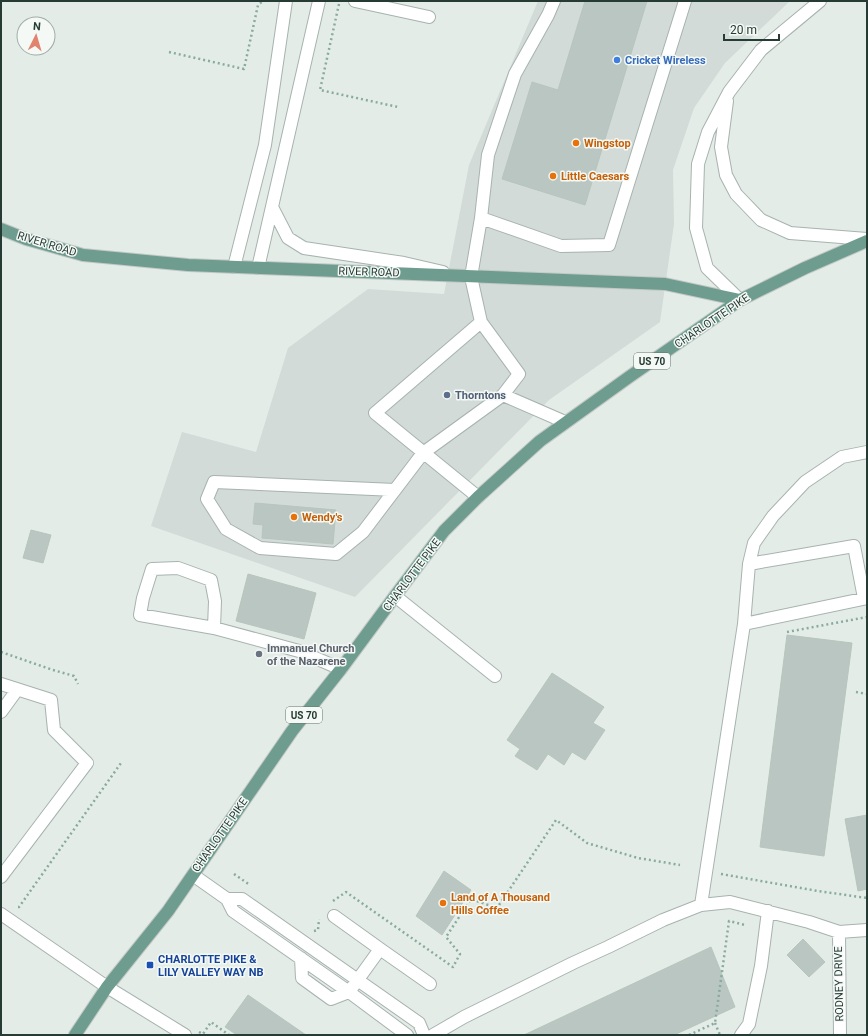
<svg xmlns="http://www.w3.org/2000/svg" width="868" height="1036" viewBox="0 0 868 1036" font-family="Roboto,sans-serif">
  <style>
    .built { fill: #d2dbd7 }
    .building { fill: #bac6c1; stroke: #b7c5be }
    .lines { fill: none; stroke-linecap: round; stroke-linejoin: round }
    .minor-casing { stroke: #a7b3ae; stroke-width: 14 }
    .major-casing { stroke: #c2c8c6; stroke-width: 14 }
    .path { stroke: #88ab9f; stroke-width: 2.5; stroke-dasharray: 2 3; stroke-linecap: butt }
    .minor { stroke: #fff; stroke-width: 12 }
    .major { stroke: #6e9c8e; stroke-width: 12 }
    .shop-dot { fill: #3f7fe0; stroke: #f4f9f6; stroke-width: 1.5 }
    .food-dot { fill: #e8710a; stroke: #f4f9f6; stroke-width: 1.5 }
    .service-dot { fill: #5c6f8a; stroke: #f4f9f6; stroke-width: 1.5 }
    .worship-dot { fill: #6b7280; stroke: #f4f9f6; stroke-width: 1.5 }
    .transit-dot { fill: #1a4fb4; stroke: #f4f9f6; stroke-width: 1.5 }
    .labels { text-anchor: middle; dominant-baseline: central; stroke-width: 3; stroke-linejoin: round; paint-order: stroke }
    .shield { fill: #f4f9f6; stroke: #64746e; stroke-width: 1 }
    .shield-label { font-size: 10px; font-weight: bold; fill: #263b34 }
    .shop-label { font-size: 11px; font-weight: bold; fill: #366cbe; stroke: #f4f9f6; text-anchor: start }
    .food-label { font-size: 11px; font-weight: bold; fill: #c56008; stroke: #f4f9f6; text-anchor: start }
    .street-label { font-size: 11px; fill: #263b34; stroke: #f4f9f6 }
    .service-label { font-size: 11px; font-weight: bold; fill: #4e5e75; stroke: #f4f9f6; text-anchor: start }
    .worship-label { font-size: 11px; font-weight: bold; fill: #5b616d; stroke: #f4f9f6; text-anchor: start }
    .transit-label { font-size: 11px; font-weight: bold; fill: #164399; stroke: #f4f9f6; text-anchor: start }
  </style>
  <rect width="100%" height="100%" fill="#e4ece8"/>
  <path class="built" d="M538,1H790L725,63L694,108L673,170L674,224L660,322L549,400L355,597L151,526L182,432L256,452L288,348L368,289L444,294L469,165Z"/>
  <path class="building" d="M585,1H647L585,205L502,179L532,82L558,90Z
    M255,503L336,510L333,544L262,538L263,525L253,524Z
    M31,530L51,535L43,563L23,558Z
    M248,574L316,593L304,639L236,621Z
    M787,635L852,643L824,856L760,847Z
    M552,673L604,707L593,723L605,730L585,760L572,752L564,765L548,754L537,770L515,756L520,749L507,740Z
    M867,815V889L858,891L845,819Z
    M444,871L471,890L442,935L416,916Z
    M803,939L825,962L809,977L787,955Z
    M711,947L735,1007L674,1035H524Z
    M248,995L306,1035H237L225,1027Z"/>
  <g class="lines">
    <g class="minor-casing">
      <path id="minor" d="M355,1L429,17
        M727,101L721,147L726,175L736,194L761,220L790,233L867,239
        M272,207L288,238L304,248L404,263L443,272
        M481,218L561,246L609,245L685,1
        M234,267L265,145L286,1
        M258,268L319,1
        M740,300L707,268L696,228L698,164L708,132L729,92L761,50L820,1
        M503,395L565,422
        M395,490L214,482L207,499L226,529L260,548L336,554L363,532L423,453L503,395L519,374L481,322L471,277L481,218L488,155L515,74L548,15L554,1
        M478,497L375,413L481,322
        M749,564L854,546L864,598
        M395,596L495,676
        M744,624L867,598
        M214,628L215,601L211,580L178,568L152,569L143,598L140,615L214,628L299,651L341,669
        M1,684L51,700L54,730L87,763L1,877
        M1,712L17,690
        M193,875L227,899L233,911L349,992L407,1035
        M227,899H242L419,1023L424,1035
        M701,905L744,624L749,564L754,543L773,516L805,482L842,457L867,452
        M1,914L107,987L185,1035
        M334,916L380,949
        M839,932L840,1035
        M301,958L302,978L331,999L349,992L380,949L430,984
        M433,1035L464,1017L573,963L608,947L663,920L701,905L730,902L809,922L839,932L867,930
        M741,1035L749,1024L761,966L768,911"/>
    </g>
    <g class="major-casing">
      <path id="major" d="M1,229L26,239L83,255L188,265L665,284L740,300
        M75,1035L107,987L168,911L292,731L341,669L395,596L444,531L478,497L540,441L629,377L740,300L805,268L867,241"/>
    </g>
    <path class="path" d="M339,4L320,90L398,107
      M169,52L244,69L258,5L263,1
      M787,632L867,617
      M1,652L53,670L74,676L78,684
      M856,692L867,694
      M234,874L250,885
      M721,874L818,891L867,898
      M333,901L346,892L453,967L460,954L446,937L471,899L497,908L556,820L587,843L638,858L680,865
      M18,907H19L121,763
      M314,931L318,930L319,919
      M715,1023L720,1035
      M199,1032L203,1034L211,1022L229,1035
      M689,1035L715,1023L729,921L745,925"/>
    <use href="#minor" class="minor"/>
    <use href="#major" class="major"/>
  </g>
  <circle class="shop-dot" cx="617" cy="60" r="4"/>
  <g class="food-dot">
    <circle cx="576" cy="143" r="4"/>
    <circle cx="553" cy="176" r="4"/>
    <circle cx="294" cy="517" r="4"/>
    <circle cx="443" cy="903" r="4"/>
  </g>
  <circle class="service-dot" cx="447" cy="395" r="4"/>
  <circle class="worship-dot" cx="259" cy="654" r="4"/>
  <rect class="transit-dot" x="146" y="961" width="8" height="8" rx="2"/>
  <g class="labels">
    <g class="shield">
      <rect x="634" y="353" width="36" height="16" rx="3"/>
      <rect x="286" y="707" width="36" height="16" rx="3"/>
    </g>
    <g class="shield-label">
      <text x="652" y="361">US 70</text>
      <text x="304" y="715">US 70</text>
    </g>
    <g class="shop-label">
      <text x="625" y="60">Cricket Wireless</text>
    </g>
    <g class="food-label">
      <text x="584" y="143">Wingstop</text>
      <text x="561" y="176">Little Caesars</text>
      <text x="302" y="517">Wendy's</text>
      <text x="451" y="897">Land of A Thousand<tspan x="451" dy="13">Hills Coffee</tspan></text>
    </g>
    <g class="street-label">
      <text transform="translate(47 244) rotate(17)">RIVER ROAD</text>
      <text transform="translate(369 272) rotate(2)">RIVER ROAD</text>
      <text transform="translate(712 321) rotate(-34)">CHARLOTTE PIKE</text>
      <text transform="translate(412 575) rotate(-53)">CHARLOTTE PIKE</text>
      <text transform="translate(220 835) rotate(-55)">CHARLOTTE PIKE</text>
      <text transform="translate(839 984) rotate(-91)">RODNEY DRIVE</text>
    </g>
    <g class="service-label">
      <text x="455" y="395">Thorntons</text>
    </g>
    <g class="worship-label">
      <text x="267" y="648">Immanuel Church<tspan x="267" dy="13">of the Nazarene</tspan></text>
    </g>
    <g class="transit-label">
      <text x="158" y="959">CHARLOTTE PIKE &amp;<tspan x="158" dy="13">LILY VALLEY WAY NB</tspan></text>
    </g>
  </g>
  <rect width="868" height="1036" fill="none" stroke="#263b34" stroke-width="4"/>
  <g transform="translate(36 36) rotate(5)"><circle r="19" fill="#f4f9f6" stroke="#a2ada8"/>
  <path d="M0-3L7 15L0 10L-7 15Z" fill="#e1836d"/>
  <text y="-6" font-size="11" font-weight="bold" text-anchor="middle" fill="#263b34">N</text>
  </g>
  <path d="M724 34v6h55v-6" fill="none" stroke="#263b34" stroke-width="2"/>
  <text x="730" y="34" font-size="12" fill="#263b34" stroke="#f4f9f6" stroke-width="3" paint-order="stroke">20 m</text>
</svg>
